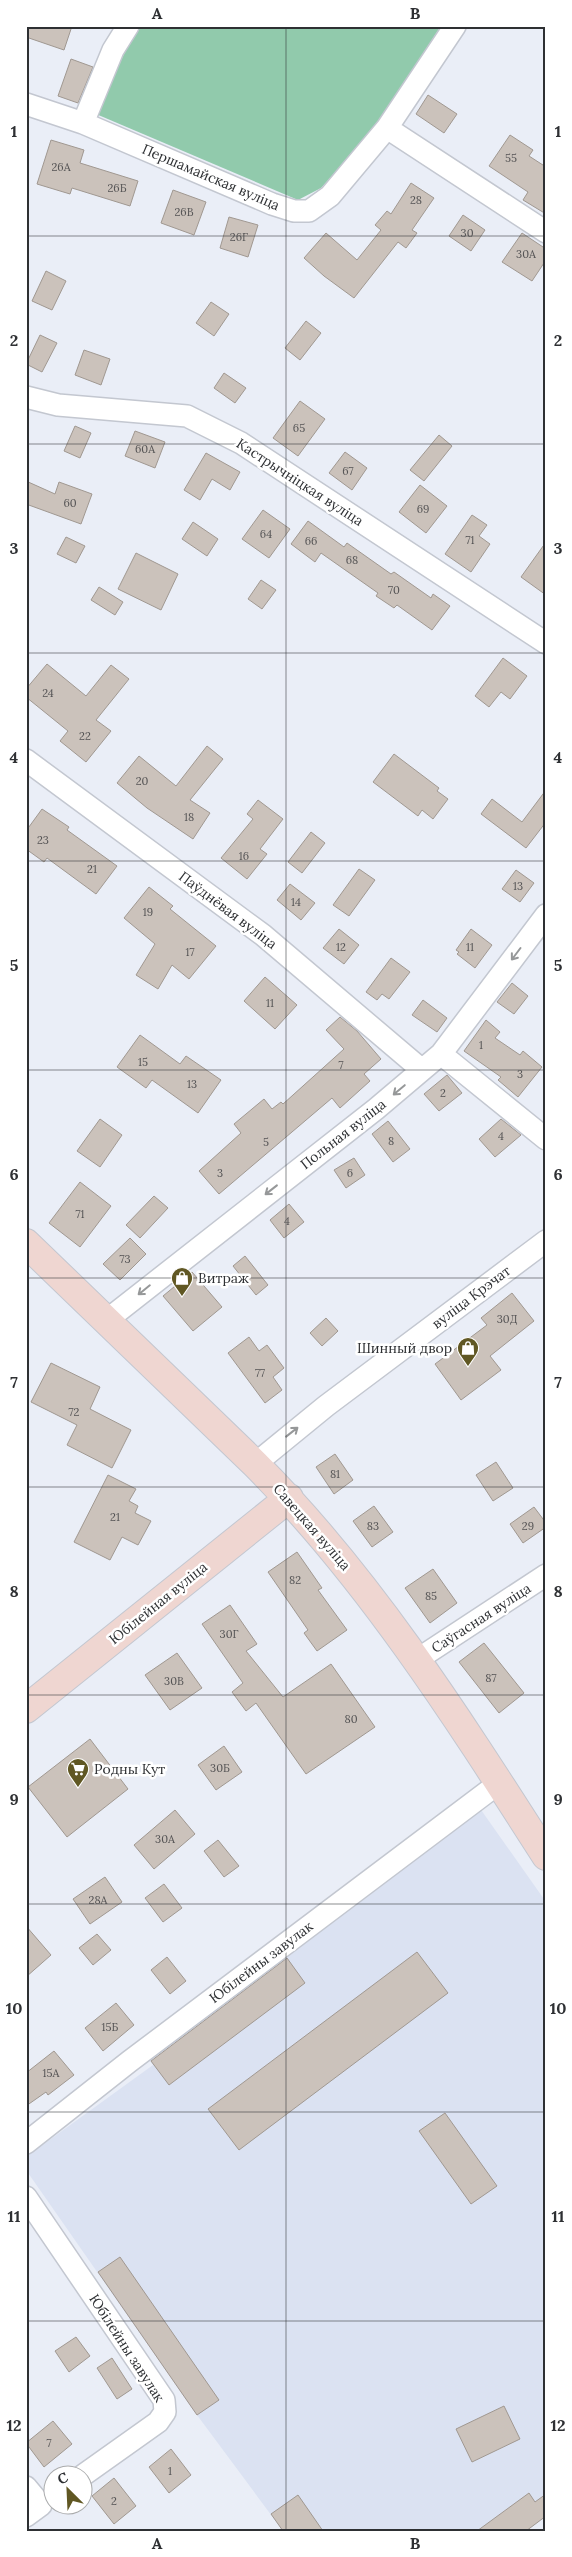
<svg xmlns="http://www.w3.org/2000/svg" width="572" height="2557" viewBox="0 0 572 2557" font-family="Lora,serif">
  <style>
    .built { fill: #dbe2f2 }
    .green { fill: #91caac }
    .building { fill: #cbc2bb; stroke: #a09891 }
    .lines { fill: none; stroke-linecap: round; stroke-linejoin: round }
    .street-casing { stroke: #c3c7d0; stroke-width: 24 }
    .secondary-casing { stroke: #c3c7d0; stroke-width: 30 }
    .street { stroke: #fff; stroke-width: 21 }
    .secondary { stroke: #efd6d1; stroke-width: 28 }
    .oneway { stroke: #969899 }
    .grid { fill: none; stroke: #2e3033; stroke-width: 1; stroke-opacity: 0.55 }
    .labels { text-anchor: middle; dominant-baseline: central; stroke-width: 5; stroke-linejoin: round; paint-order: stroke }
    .number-label { font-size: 11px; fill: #555455 }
    .street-label { font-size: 14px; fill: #2e3033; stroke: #fff }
    .poi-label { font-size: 14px; fill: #2e3033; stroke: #fff; text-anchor: start }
    .neatline { fill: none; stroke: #2e3033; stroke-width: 2 }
    .grid-label { font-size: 16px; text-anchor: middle; font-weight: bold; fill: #2e3033 }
  </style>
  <rect width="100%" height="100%" fill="#eaeef7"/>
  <path class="built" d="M479,1807L546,1902V2516L526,2531H283L197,2415L26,2170V2157L153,2065L147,2056Z"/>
  <path class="green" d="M137,26H441L371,134L321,188L298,200L96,114Z"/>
  <path class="building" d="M26,26H72L64,50L26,37Z
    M71,59L93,67L78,103L58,96Z
    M428,95L457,114L444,133L416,114Z
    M510,135L533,150L529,156L546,167V214L523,200L528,192L489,166Z
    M51,140L84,150L80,163L138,181L130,206L72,188L70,194L37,184Z
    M411,183L434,198L412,230L417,233L406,248L398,242L354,298L324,276L304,258L326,233L357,260L381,230L375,225L387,211L391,214Z
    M173,190L206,202L194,235L161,223Z
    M463,215L485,230L471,251L449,236Z
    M229,217L258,225L248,257L220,248Z
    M522,233L546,249V260L532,281L502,262Z
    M46,271L66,281L52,310L32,301Z
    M211,302L229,314L214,336L196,323Z
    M306,321L321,333L300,360L285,348Z
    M40,335L57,343L42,372L26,364Z
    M84,350L110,359L101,385L75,375Z
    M224,373L246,388L235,403L214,388Z
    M300,401L325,419L298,456L273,438Z
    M75,426L91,433L80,458L64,451Z
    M135,431L165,442L155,468L125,456Z
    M439,435L452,446L424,481L410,470Z
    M345,452L367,468L352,490L329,473Z
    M206,453L240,472L230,490L212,479L200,500L184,490Z
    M26,481L55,494L59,482L92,494L81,524L26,504Z
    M420,485L447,506L426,533L399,512Z
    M263,510L290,529L269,558L242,539Z
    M472,515L487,525L479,536L490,544L471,572L445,554Z
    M308,521L344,547L347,543L391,574L394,572L431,598L433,594L450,606L432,630L397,605L394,608L376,596L378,593L321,553L315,562L291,544Z
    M193,522L218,539L207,556L182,539Z
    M66,537L85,546L76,563L57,554Z
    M546,542V595L521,577Z
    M136,553L178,574L161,610L118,589Z
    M261,580L276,590L262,609L248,599Z
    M99,587L123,602L115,615L91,600Z
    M503,658L527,676L510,699L501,692L489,707L475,696Z
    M47,664L86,696L111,665L129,679L96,720L111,731L86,762L60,741L68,731L26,697V689Z
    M207,746L223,759L190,800L210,813L193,839L147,808L117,783L139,756L176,786Z
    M394,754L439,788L437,791L448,799L433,819L422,810L418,816L373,782Z
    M546,790V822L526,848L481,814L492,799L522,822Z
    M258,800L283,819L260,849L267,854L247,879L221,858L253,819L247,814Z
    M42,809L69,827L67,830L117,866L96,894L47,858L44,862L26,849V831Z
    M311,832L325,843L302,873L288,862Z
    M359,869L375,880L349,916L333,905Z
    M516,870L534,883L520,902L502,889Z
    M290,884L315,903L301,920L277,900Z
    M149,887L173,906L170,909L216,946L189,979L172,965L158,989L136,975L155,944L124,918Z
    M339,929L359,945L344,964L323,948Z
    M471,929L492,945L475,968L457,954L459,952L456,950Z
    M391,958L410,972L389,999L382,994L377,1000L366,992Z
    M265,977L297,1005L275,1029L244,1001Z
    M512,983L528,996L514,1014L497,1002Z
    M423,1000L447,1018L437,1032L412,1015Z
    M340,1017L357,1031L381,1059L364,1074L370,1081L340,1108L332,1098L219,1194L199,1171L241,1133L234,1124L264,1099L272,1109L281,1102L283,1104L344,1049L326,1030Z
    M486,1020L500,1032L495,1038L520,1055L523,1051L542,1067L518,1097L498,1080L501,1077L464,1051Z
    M140,1035L180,1064L186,1056L221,1080L198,1113L152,1080L146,1088L117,1067Z
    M447,1075L462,1093L439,1111L424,1094Z
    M100,1119L122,1135L100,1167L77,1151Z
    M501,1119L521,1135L495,1157L479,1139Z
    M388,1121L410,1149L393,1162L372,1134Z
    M354,1158L365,1175L346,1188L334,1170Z
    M80,1182L111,1206L80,1247L49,1223Z
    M154,1196L168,1208L140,1238L126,1225Z
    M289,1204L304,1222L284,1238L270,1220Z
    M130,1238L146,1254L120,1280L103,1264Z
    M245,1256L268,1285L256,1295L233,1266Z
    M192,1272L222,1307L193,1331L163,1296Z
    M512,1293L534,1321L490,1356L501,1370L461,1400L435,1364L487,1325L481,1318Z
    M326,1318L338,1331L322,1346L310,1333Z
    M249,1337L259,1351L267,1345L284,1368L273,1377L282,1390L265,1403L228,1353Z
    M51,1363L100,1387L90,1409L131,1430L112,1468L67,1445L77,1425L31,1402Z
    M335,1454L353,1480L334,1494L316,1467Z
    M496,1462L513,1488L493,1501L476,1475Z
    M108,1475L136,1489L129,1501L138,1506L135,1513L151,1521L138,1545L122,1537L110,1560L74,1542Z
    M374,1506L393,1532L372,1547L353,1521Z
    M534,1507L546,1523V1527L523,1543L510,1524Z
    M297,1552L322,1588L318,1590L347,1630L317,1651L304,1633L308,1630L268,1572Z
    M433,1569L457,1603L430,1623L405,1588Z
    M230,1605L257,1644L246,1651L283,1697L331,1664L375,1727L306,1774L256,1703L246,1711L232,1692L243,1683L202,1624Z
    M484,1643L524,1693L499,1713L459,1662Z
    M177,1653L202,1688L170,1710L145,1675Z
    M90,1739L128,1789L67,1837L28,1787Z
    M224,1746L242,1772L216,1790L198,1765Z
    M175,1810L195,1834L154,1869L134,1845Z
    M218,1840L239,1866L224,1877L204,1851Z
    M105,1877L122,1902L90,1924L73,1899Z
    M164,1884L182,1908L163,1922L145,1898Z
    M26,1926L51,1955L26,1977Z
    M97,1934L111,1950L93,1965L79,1948Z
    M417,1952L448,1993L239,2150L208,2109Z
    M167,1957L186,1981L170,1994L151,1970Z
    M287,1958L305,1983L169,2085L151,2061Z
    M116,2003L134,2025L103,2051L85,2028Z
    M54,2051L74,2075L48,2095L46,2092L26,2106V2073Z
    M445,2113L497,2186L471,2204L419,2131Z
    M120,2257L219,2400L197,2415L98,2272Z
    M76,2337L90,2356L69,2372L55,2351Z
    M112,2358L132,2389L117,2399L97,2368Z
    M504,2406L520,2439L472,2462L456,2429Z
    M53,2421L72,2444L44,2467L26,2443Z
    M171,2449L191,2475L169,2493L149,2467Z
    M114,2478L136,2506L114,2524L92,2496Z
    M529,2493L535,2502L546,2494V2516L526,2531H477Z
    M298,2495L323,2531H283L271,2514Z"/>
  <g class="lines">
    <g class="street-casing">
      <path id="street" d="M26,104L83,123L272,204L294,211H309L330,196L387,128L455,26
        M83,123L113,50L128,26
        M387,128L546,232
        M26,397L58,405L187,416L241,443L546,643
        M26,760L263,935L422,1070
        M441,1054L546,1139
        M107,1320L376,1109L441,1054L546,915
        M255,1464L326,1406L546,1241
        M415,1661L546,1575
        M26,2143L130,2061L499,1783
        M26,2197L164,2400L165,2412L158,2422L82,2476
        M26,2487L41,2505L26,2516"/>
    </g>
    <g class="secondary-casing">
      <path id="secondary" d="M26,1243L255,1464C369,1578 459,1720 546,1856
        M26,1709L289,1498"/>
    </g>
    <use href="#street" class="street"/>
    <use href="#secondary" class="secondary"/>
  </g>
  <defs><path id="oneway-shaft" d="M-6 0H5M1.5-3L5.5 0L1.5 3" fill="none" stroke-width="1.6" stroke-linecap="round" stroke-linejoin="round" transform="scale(1.25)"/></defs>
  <g class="oneway">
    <use href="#oneway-shaft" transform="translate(516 954) rotate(127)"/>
    <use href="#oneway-shaft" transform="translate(399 1090) rotate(140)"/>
    <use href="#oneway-shaft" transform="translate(271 1190) rotate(142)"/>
    <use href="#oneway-shaft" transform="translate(144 1290) rotate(141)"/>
    <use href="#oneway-shaft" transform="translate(292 1432) rotate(-38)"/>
  </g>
  <path class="grid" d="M286,26V2531M26,236H546M26,444H546M26,653H546M26,861H546M26,1070H546M26,1278H546M26,1487H546M26,1695H546M26,1904H546M26,2112H546M26,2321H546"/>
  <defs>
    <g id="shop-pin" transform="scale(1.125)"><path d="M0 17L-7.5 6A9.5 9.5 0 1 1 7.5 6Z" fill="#605723" stroke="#fff"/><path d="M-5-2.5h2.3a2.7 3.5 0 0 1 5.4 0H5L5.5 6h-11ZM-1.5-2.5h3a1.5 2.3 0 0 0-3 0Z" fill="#fff"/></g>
    <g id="supermarket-pin" transform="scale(1.125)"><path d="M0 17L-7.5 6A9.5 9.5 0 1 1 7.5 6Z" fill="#605723" stroke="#fff"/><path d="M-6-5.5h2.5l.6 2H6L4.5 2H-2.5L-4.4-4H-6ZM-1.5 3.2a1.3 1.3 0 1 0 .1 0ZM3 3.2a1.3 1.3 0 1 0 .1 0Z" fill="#fff"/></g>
  </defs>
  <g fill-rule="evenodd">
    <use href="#shop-pin" x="182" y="1278"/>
    <use href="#shop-pin" x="468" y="1348"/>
    <use href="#supermarket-pin" x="78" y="1769"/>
  </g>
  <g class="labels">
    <g class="number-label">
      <text x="511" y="158">55</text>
      <text x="61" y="167">26А</text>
      <text x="117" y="188">26Б</text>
      <text x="416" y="200">28</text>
      <text x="184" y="212">26В</text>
      <text x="467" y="233">30</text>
      <text x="239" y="237">26Г</text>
      <text x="526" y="254">30А</text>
      <text x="299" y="428">65</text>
      <text x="145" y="449">60А</text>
      <text x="348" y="471">67</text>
      <text x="70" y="503">60</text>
      <text x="423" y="509">69</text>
      <text x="266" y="534">64</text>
      <text x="470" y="540">71</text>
      <text x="311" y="541">66</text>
      <text x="352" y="560">68</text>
      <text x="394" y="590">70</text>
      <text x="48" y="693">24</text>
      <text x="85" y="736">22</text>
      <text x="142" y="781">20</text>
      <text x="189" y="817">18</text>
      <text x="43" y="840">23</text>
      <text x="244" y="856">16</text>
      <text x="92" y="869">21</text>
      <text x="518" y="886">13</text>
      <text x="296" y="902">14</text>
      <text x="148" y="912">19</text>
      <text x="341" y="947">12</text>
      <text x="470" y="947">11</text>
      <text x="190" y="952">17</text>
      <text x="270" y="1003">11</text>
      <text x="481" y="1045">1</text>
      <text x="143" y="1062">15</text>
      <text x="341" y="1065">7</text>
      <text x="520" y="1074">3</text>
      <text x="192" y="1084">13</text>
      <text x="443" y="1093">2</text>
      <text x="501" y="1136">4</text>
      <text x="391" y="1141">8</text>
      <text x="266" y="1142">5</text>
      <text x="220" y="1173">3</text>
      <text x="350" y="1173">6</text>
      <text x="80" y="1214">71</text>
      <text x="287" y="1221">4</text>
      <text x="125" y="1259">73</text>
      <text x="507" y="1319">30Д</text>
      <text x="260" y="1373">77</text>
      <text x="74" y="1412">72</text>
      <text x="335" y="1474">81</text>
      <text x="115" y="1517">21</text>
      <text x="373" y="1526">83</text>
      <text x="528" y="1526">29</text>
      <text x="295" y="1580">82</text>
      <text x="431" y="1596">85</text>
      <text x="229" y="1634">30Г</text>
      <text x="491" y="1678">87</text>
      <text x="174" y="1681">30В</text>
      <text x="351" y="1719">80</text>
      <text x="220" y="1768">30Б</text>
      <text x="165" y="1839">30А</text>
      <text x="98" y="1900">28А</text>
      <text x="110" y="2027">15Б</text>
      <text x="51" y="2073">15А</text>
      <text x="49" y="2443">7</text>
      <text x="170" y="2471">1</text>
      <text x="114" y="2501">2</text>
    </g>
    <g class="street-label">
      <text transform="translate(211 177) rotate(23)">Першамайская вуліца</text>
      <text transform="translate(300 482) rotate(33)">Кастрычніцкая вуліца</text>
      <text transform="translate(228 910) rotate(37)">Паўднёвая вуліца</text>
      <text transform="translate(343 1134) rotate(-38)">Польная вуліца</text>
      <text transform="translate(471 1297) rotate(-37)">вуліца Крэчат</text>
      <text transform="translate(312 1527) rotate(49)">Савецкая вуліца</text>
      <text transform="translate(158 1603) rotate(-39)">Юбілейная вуліца</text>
      <text transform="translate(481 1618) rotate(-33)">Саўгасная вуліца</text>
      <text transform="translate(261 1962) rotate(-37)">Юбілейны завулак</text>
      <text transform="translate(127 2348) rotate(57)">Юбілейны завулак</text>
    </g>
    <g class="poi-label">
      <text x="198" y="1278">Витраж</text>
      <text x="452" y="1348" text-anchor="end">Шинный двор</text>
      <text x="94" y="1769">Родны Кут</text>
    </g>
  </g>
  <rect width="572" height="2557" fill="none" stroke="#ffffff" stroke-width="55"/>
  <g transform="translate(68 2490) rotate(336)"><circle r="24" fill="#ffffff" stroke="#abacad"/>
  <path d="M0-4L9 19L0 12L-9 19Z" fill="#605723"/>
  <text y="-8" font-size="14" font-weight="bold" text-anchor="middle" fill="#2e3033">С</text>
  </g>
  <rect x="28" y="28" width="516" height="2502" class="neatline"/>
  <g class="grid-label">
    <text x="157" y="19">A</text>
    <text x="415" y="19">B</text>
    <text x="14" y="137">1</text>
    <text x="558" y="137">1</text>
    <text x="14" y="346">2</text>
    <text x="558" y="346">2</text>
    <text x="14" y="554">3</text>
    <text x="558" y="554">3</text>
    <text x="14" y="763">4</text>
    <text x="558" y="763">4</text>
    <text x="14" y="971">5</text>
    <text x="558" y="971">5</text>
    <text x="14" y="1180">6</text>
    <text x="558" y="1180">6</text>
    <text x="14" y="1388">7</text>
    <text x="558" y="1388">7</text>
    <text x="14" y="1597">8</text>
    <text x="558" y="1597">8</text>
    <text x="14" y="1805">9</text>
    <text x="558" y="1805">9</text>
    <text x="14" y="2014">10</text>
    <text x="558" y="2014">10</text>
    <text x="14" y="2222">11</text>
    <text x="558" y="2222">11</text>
    <text x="14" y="2431">12</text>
    <text x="558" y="2431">12</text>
    <text x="157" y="2549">A</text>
    <text x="415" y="2549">B</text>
  </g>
</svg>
